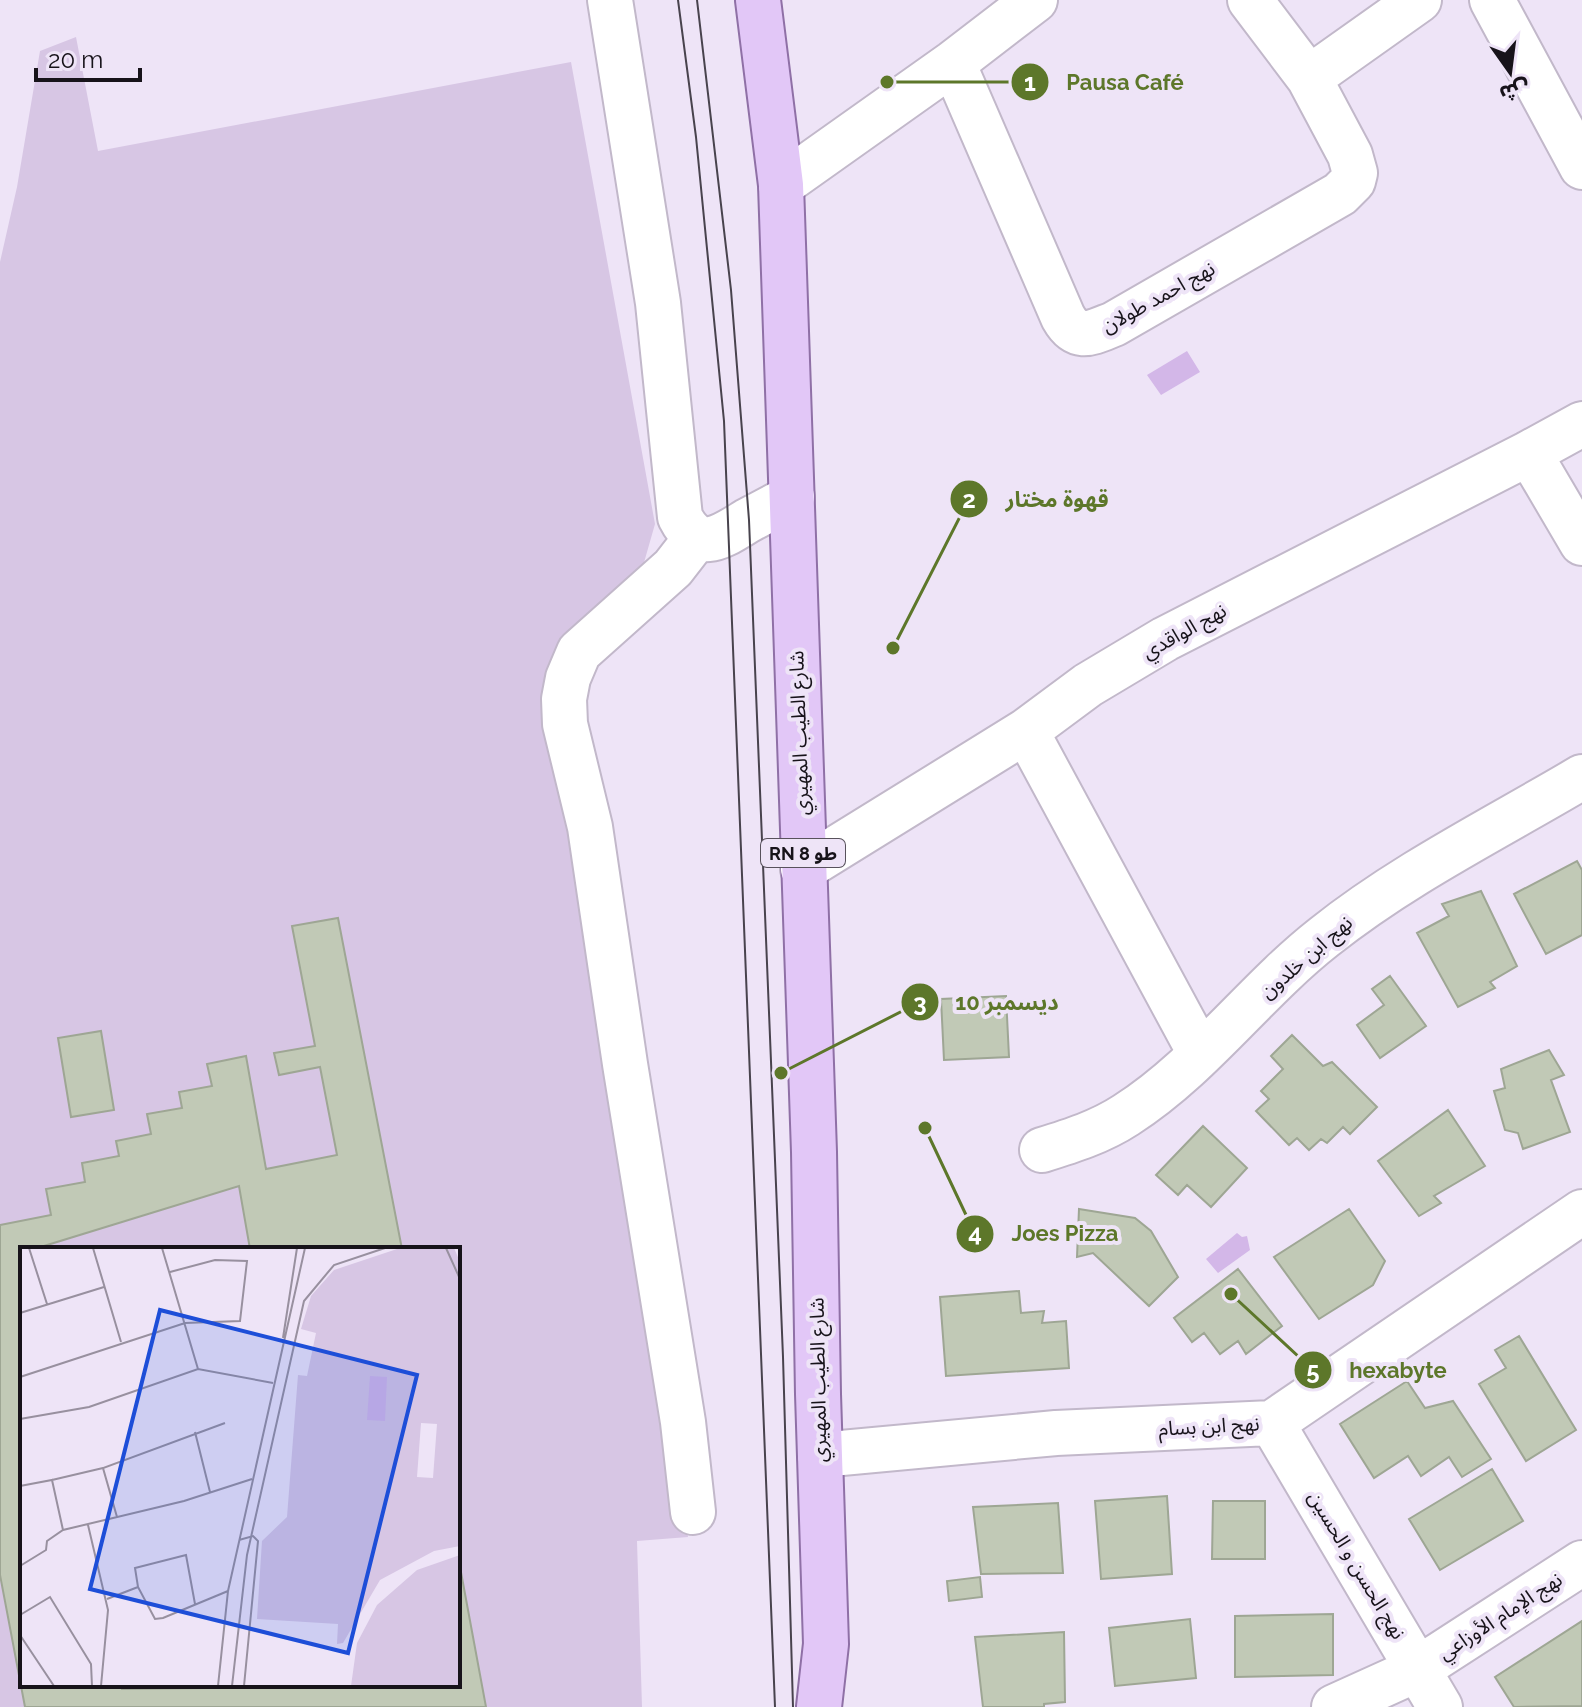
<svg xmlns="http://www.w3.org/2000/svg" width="1582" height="1707" viewBox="0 0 1582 1707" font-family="Raleway,'Noto Sans Arabic',sans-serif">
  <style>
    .green { fill: #d7c6e4; fill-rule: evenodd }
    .water { fill: #d3b7e8 }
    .building { fill: #c1c9b6; stroke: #9ea694; stroke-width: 2 }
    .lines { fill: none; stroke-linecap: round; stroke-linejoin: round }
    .minor-casing { stroke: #c2b8ca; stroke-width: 48 }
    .major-casing { stroke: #8f70a6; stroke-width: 48 }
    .minor { stroke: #fff; stroke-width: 44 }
    .major { stroke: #e2c7f7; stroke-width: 44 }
    .tram { stroke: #48434d; stroke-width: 2 }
    .labels { text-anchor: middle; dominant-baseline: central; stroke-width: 8; stroke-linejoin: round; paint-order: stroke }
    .shield { fill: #eee4f7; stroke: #58525c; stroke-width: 2 }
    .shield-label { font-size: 18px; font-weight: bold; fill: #17131a }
    .street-label { font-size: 20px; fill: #17131a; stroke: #eee4f7 }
    .inset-road { fill: none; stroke: #98909f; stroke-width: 2 }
    .view { fill: #1d4ed8; fill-opacity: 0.15; stroke: #1d4ed8; stroke-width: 4 }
    .inset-edge { fill: none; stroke: #17131a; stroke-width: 4 }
    .leader { fill: none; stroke: #5d772a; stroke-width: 3 }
    .callout-dot { fill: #5d772a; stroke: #eee4f7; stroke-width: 3 }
    .mark-label { font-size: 24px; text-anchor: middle; font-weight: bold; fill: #fff }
    .callout-label { font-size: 22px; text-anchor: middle; font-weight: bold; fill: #5d772a; stroke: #eee4f7; stroke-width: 8; stroke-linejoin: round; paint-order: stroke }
  </style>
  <rect width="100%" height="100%" fill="#eee4f7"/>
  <path class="green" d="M76,37L98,151L571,62L655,524L641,573L548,694L688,1537L637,1541L642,1707H0V262L17,187L40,51ZM22,1249H458V1685H22Z"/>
  <path class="water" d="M1187,351L1200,372L1161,395L1147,375Z
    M1237,1233L1242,1237L1247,1236L1250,1250L1218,1273L1206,1259Z"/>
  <path class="building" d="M1577,861L1582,870V935L1546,954L1514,894Z
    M1481,891L1517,966L1490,982L1495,988L1458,1007L1417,933L1449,916L1442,904Z
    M338,918L402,1249H250L239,1186L44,1246L45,1249H22V1685H121L122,1689L458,1685V1556L486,1707H25L0,1575V1225L51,1215L46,1189L85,1182L82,1163L119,1156L116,1141L151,1134L147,1114L182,1108L179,1092L212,1086L207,1064L246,1056L266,1169L337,1155L320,1067L279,1075L274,1053L315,1046L292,926Z
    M1390,976L1426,1026L1380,1058L1357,1025L1384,1005L1372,989Z
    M1006,996L1009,1057L944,1060L941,999Z
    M101,1031L114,1110L71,1117L58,1038Z
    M1292,1035L1323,1066L1332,1062L1377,1107L1350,1134L1343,1127L1327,1143L1321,1139L1309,1150L1297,1138L1289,1145L1256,1111L1269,1099L1261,1091L1283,1069L1271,1056Z
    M1549,1050L1564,1075L1551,1080L1570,1132L1523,1149L1518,1133L1505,1130L1494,1091L1505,1088L1501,1069Z
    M1448,1110L1485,1166L1434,1196L1441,1203L1419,1216L1378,1161Z
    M1203,1126L1247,1168L1211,1207L1187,1185L1178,1195L1156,1175Z
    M1079,1209L1135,1218L1151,1231L1178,1277L1149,1306L1093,1253L1077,1257Z
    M1349,1209L1385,1261L1373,1285L1319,1319L1274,1257Z
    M1238,1269L1282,1326L1246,1354L1238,1341L1220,1354L1204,1333L1192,1342L1174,1318Z
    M1019,1291L1021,1313L1044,1311L1042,1323L1066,1321L1069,1368L946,1376L940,1297Z
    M1519,1336L1576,1430L1526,1461L1479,1384L1506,1368L1495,1350Z
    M1407,1381L1425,1408L1453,1401L1491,1459L1462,1477L1449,1457L1421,1476L1408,1456L1374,1478L1340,1424Z
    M1492,1469L1523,1521L1440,1570L1409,1519Z
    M1167,1496L1172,1574L1101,1579L1095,1501Z
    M1213,1501H1265V1559H1212Z
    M1058,1503L1063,1573L981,1574L973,1507Z
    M980,1577L982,1597L949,1601L947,1581Z
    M1333,1614V1675L1235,1677V1616Z
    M1190,1619L1196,1678L1115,1686L1109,1628Z
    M1582,1621V1706L1514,1707L1495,1677Z
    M1064,1632L1065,1702L1044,1704V1707H983L975,1637Z"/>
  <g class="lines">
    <g class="minor-casing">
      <path id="minor" d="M610,0L658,303L680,517C699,554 721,537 747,521C762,513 777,505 792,497
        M1492,0L1582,167
        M953,63L1063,317C1077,342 1091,333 1114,324L1340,194L1353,181L1355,173L1350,155L1309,78L1250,0
        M1309,78L1419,0
        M781,185L953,63L1035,0
        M1529,453L1582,543
        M1026,731L1200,1053
        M803,869L1026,731L1088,685L1165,639L1529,453L1582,424
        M1042,1150C1071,1141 1100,1132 1126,1115C1201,1067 1254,992 1324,937C1403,874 1496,828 1582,777
        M1272,1423L1440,1707
        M820,1455L1056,1433L1272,1423L1582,1212
        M693,1512L683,1422L625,1064L590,827L565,724L564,699L568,678L579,652L673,568L697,537
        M1334,1707L1418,1669L1582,1563"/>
    </g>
    <g class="major-casing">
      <path id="major" d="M758,0L781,185L814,1152L818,1394L826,1644L819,1707"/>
    </g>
    <use href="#minor" class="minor"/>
    <use href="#major" class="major"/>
    <path class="tram" d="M678,0L696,137L724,421L775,1707
      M697,0L731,290L749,520L783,1357L793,1707"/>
  </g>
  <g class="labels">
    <rect class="shield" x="761" y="839" width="84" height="28" rx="6"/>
    <g class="shield-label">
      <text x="803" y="853">RN 8 طو</text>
    </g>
    <g class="street-label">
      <text transform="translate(1158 297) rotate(-29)">نهج احمد طولان</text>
      <text transform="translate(1184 631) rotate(-29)">نهج الواقدي</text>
      <text transform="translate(799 733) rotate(-92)">شارع الطيب المهيري</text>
      <text transform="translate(1306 957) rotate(-41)">نهج ابن خلدون</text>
      <text transform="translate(818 1380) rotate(-91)">شارع الطيب المهيري</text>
      <text transform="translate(1209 1426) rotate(-3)">نهج ابن بسام</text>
      <text transform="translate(1357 1565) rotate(59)">نهج الحسن و الحسين</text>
      <text transform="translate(1500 1616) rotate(-33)">نهج الإمام الأوزاعي</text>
    </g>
  </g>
  <g transform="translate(20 1247)">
    <rect width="440" height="440" fill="#eee4f7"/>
    <path d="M380,1H434L440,15V299L414,304L360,333L323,396L317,397L318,377L237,372L242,294L267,270L278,128L287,129L296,86L281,82L291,49L314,23ZM401,176L417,177L413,231L397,230ZM440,308V439H331L337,396L357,358L397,323Z" fill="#d7c6e4" fill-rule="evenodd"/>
    <path d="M350,129L367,130L365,174L347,173Z" fill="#d3b7e8"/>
    <path class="inset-road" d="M9,1L27,57M73,1L101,95M142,1L178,122M426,1L440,32M0,66L84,40M263,91L277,1M0,130L165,76L220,74L227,14L195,13L150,25M0,172L69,160L178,122L253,136M175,185L190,245M32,233L83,221M0,239L32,233L43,283M97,270L83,221L205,176M68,278L88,363L81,439M219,293L233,289L238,294L224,439M0,319L26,303L27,294L43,283L164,254L232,232M87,352L118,340M175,357L166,308L115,321L118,340L135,372L143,371L208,344M0,368L30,350L71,417L72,439M0,388L34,439M198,439L208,344L285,1M212,439L227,308L284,54L314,18L365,1"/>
    <path class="view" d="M140,63L397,128L328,406L70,342Z"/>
    <rect width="440" height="440" class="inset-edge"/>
  </g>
  <path class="leader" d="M887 82L1030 82M893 648L969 499M781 1073L920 1002M925 1128L975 1234M1231 1294L1313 1370"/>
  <g class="callout-dot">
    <circle cx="887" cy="82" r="8"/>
    <circle cx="893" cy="648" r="8"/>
    <circle cx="781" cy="1073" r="8"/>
    <circle cx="925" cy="1128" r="8"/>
    <circle cx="1231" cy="1294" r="8"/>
    <circle cx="1030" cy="82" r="20"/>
    <circle cx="969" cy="499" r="20"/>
    <circle cx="920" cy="1002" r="20"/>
    <circle cx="975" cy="1234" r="20"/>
    <circle cx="1313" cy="1370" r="20"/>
  </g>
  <g class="mark-label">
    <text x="1030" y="91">1</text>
    <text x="969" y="508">2</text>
    <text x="920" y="1011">3</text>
    <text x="975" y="1242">4</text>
    <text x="1313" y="1379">5</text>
  </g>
  <g class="callout-label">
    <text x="1125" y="90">Pausa Café</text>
    <text x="1057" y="507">قهوة مختار</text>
    <text x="1007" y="1010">10 ديسمبر</text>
    <text x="1065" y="1241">Joes Pizza</text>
    <text x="1398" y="1378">hexabyte</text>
  </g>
  <g transform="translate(1510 72) rotate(166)" stroke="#eee4f7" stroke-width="6" paint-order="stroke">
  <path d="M0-6L14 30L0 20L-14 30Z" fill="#17131a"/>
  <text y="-12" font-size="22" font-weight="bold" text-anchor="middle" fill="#17131a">ش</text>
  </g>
  <path d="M36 68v12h104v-12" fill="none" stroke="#17131a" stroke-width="4"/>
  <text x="48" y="68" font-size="24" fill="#17131a" stroke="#eee4f7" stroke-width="6" paint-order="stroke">20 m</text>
</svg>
